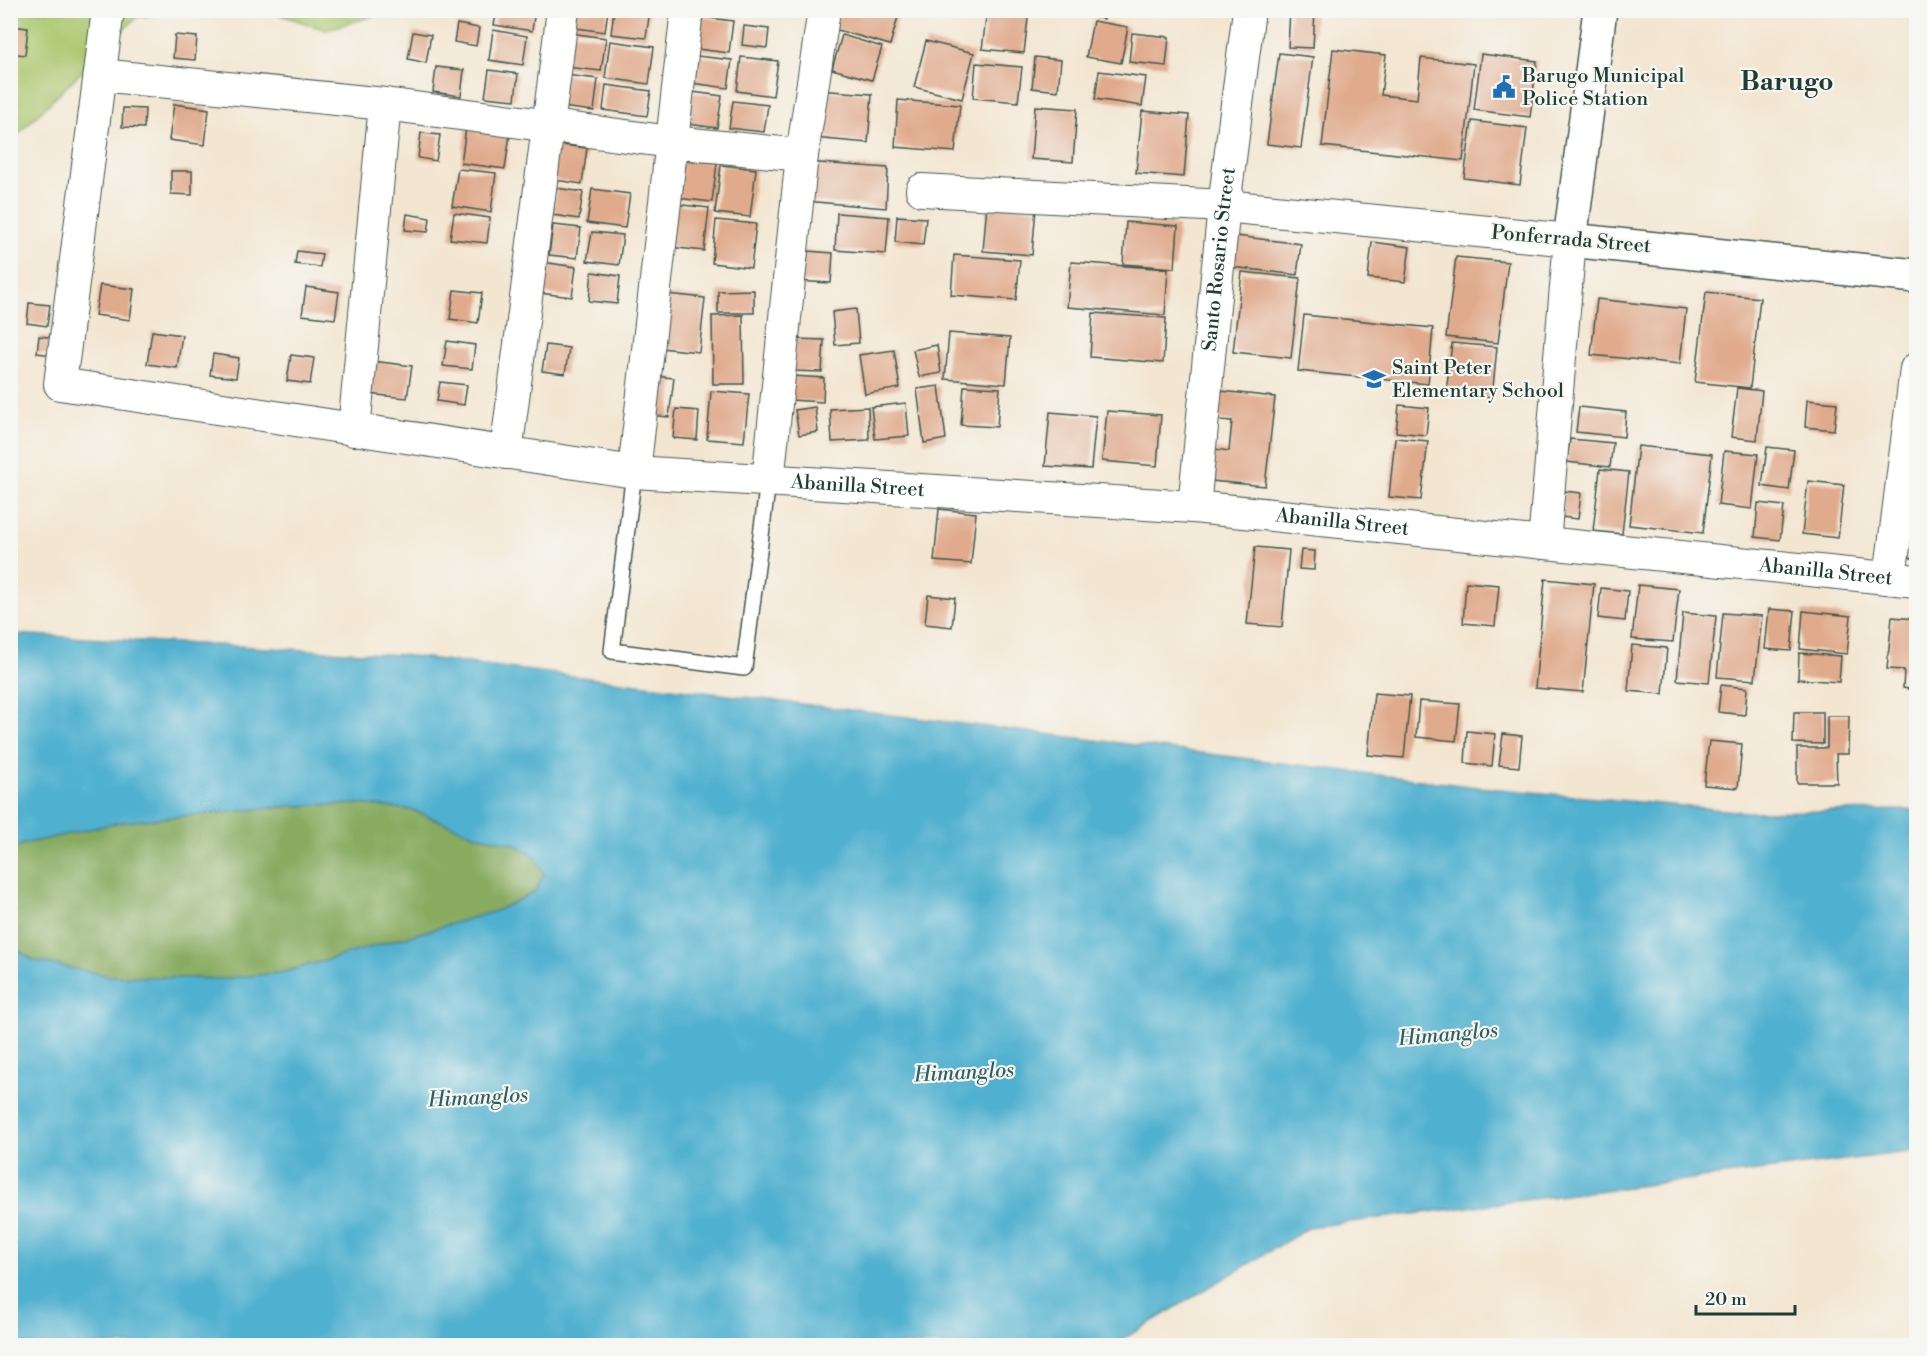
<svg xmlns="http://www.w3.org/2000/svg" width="1927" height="1356" viewBox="0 0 1927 1356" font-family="'Libre Bodoni',serif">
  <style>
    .green { fill: #abc66d; stroke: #658250; stroke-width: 1.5 }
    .forest { fill: #88ab60; stroke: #54744a; stroke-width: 1.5 }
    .water { fill: #50b0cf; stroke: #387682; stroke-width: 1.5 }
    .building { fill: #e0aa8c }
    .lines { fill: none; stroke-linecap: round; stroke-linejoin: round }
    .service-casing { stroke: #3f564c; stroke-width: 18 }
    .minor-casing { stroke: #3f564c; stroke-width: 34 }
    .tertiary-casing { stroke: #3f564c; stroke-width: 36 }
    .service { stroke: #fff; stroke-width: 15 }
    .minor { stroke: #fff; stroke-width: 32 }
    .tertiary { stroke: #fff; stroke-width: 33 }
    .labels { text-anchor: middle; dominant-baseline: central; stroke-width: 4.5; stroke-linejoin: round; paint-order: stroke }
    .poi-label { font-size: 20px; fill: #1f3d34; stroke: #f6f6f2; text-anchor: start }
    .street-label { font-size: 20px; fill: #1f3d34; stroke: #f6f6f2 }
    .water-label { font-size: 21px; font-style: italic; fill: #2e6062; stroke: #f6f6f2 }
    .district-label { font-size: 26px; font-weight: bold; fill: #1f3d34; stroke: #f6f6f2 }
  </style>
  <rect width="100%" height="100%" fill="#f6f6f2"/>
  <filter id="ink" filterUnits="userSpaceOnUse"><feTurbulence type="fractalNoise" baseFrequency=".0167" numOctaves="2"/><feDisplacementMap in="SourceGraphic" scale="12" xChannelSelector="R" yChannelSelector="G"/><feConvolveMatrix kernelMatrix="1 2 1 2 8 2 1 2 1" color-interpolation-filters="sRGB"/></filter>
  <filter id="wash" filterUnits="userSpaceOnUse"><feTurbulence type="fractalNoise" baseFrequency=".008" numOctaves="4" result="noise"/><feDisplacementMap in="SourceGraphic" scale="24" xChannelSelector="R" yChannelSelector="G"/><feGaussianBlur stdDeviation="1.35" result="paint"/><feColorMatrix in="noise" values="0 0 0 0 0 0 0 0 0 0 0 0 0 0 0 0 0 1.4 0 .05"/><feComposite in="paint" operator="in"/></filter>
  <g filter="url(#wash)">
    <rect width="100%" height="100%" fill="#f3e6d1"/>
    <path class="green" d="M11,11H178L137,17L11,141Z
      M269,11H389L326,30Z"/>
    <path class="forest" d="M360,804L412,810L476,835L514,844L534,855L544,874L535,892L496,911L285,972L223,979L110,976L35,961L11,946L10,853L20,845L120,822L292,806Z"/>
    <path class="water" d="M11,634L402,655L1478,787L1747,812L1916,810V1151L1310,1227L1113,1345H11V946L35,961L110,976L223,979L285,972L496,911L535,892L544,874L534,855L514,844L476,835L412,810L360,804L292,806L120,822L20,845L11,853Z"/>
    <g id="blocks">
      <path class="building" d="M497,10H535L532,31L494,25Z
        M564,10H608L605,32L562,26Z
        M614,10H650L646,38L611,34Z
        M839,10H900L890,45L834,29Z
        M987,10H1029L1024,53L982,49Z
        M1068,10H1106L1104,19L1068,12Z
        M1290,10H1315L1313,48L1288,47Z
        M694,16L733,21L729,53L690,48Z
        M1093,21L1128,27L1121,63L1086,57Z
        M457,24L479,28L476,46L454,42Z
        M10,26L28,28L25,55L10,53Z
        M744,26L769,29L767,48L742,45Z
        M493,30L527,36L523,65L489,60Z
        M413,32L431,35L426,63L408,59Z
        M562,32L606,38L601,71L557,66Z
        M1132,33L1169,37L1166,66L1129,62Z
        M175,35L197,37L195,60L173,58Z
        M842,35L882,47L872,80L832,69Z
        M610,41L654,47L649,84L605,78Z
        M926,41L974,53L962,99L914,87Z
        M1333,49L1386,55L1381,95L1417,99L1421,58L1474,64L1463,161L1322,146Z
        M1279,53L1313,57L1301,148L1267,144Z
        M1481,54L1537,61L1530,117L1474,110Z
        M688,55L732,60L728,88L684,82Z
        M741,57L778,61L773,96L737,91Z
        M1035,57L1061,60L1058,91L1032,88Z
        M976,63L1022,67L1018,102L973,98Z
        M436,67L464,70L461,96L433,92Z
        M489,70L518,74L515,100L485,97Z
        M1099,71L1146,77L1142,106L1095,99Z
        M557,74L598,79L594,111L553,106Z
        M606,85L651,91L647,116L603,110Z
        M817,90L872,94L868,143L813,138Z
        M685,91L722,96L717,128L681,123Z
        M898,100L960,105L955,152L895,147Z
        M733,101L768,105L764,132L729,128Z
        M174,104L209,109L205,145L169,140Z
        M1035,106L1077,109L1073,162L1031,159Z
        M123,108L145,109L144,128L122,127Z
        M1142,111L1189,115L1184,177L1136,173Z
        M1472,121L1527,128L1520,185L1464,178Z
        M466,128L510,134L505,169L461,163Z
        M421,133L440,135L436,161L418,158Z
        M553,144L587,148L582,184L548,179Z
        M672,159L717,163L712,202L668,197Z
        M806,162L888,168L886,208L804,201Z
        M721,165L756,169L750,217L715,213Z
        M458,169L496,173L491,212L452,206Z
        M171,171H192V195L171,194Z
        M556,188L583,192L579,219L553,215Z
        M592,189L630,194L625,228L587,223Z
        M674,204L709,208L704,251L669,247Z
        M987,204L1036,208L1032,255L983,251Z
        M454,213L490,218L487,243L450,239Z
        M837,213L889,217L886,254L835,250Z
        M407,214L430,218L428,232L405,230Z
        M897,216L926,218L923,245L895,242Z
        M716,220L756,224L751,268L712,263Z
        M1126,222L1178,226L1175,268L1123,264Z
        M553,225L581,228L577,258L549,255Z
        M592,232L623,235L619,265L587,261Z
        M1236,236L1301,244L1297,275L1232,267Z
        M1372,242L1410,247L1405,282L1368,278Z
        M795,250L833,253L831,283L793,281Z
        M297,251L322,254L320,267L295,264Z
        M954,255L1020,260L1016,300L951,295Z
        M1456,257L1508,262L1498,343L1446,337Z
        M535,261L576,267L572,297L531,292Z
        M1071,262L1168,269L1165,315L1067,307Z
        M592,272L620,276L617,304L589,301Z
        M1242,272L1300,278L1291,358L1233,352Z
        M100,285L134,289L130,320L95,315Z
        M306,287L339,292L335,319L302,315Z
        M454,290L482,293L478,323L450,319Z
        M754,290V313H718V291Z
        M1706,292L1760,298L1750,388L1695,382Z
        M657,293L705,298L699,352L651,347Z
        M1597,299L1686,309L1680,364L1591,355Z
        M29,303L50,305L47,326L27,323Z
        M856,309L859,343L835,345L832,312Z
        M1093,313L1166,318L1163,363L1090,357Z
        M743,315L744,384H713L712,316Z
        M1304,315L1433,328L1428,384L1298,371Z
        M152,331L182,335L177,368L147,364Z
        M949,333L1010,338L1006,384L945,379Z
        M39,336L55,338L52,355L37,353Z
        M795,339L824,340L822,372L793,371Z
        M447,341L475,345L472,369L443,366Z
        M1452,343L1497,347L1492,398L1446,393Z
        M546,345L569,348L565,374L542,371Z
        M937,345L941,373L919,377L913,350Z
        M894,350L900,388L865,394L859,355Z
        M213,354L239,358L236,378L210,375Z
        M291,355L314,358L310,384L287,381Z
        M372,361L412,366L407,398L367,394Z
        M652,376L674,378L669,417L647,415Z
        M792,376L824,378L823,402L790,400Z
        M440,382L467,385L464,405L437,401Z
        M939,386L946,439L924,443L917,389Z
        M964,386L1000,388L997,427L961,425Z
        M1737,388L1762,391L1757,440L1731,437Z
        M711,391L749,394L744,442L707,439Z
        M1221,391L1275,397L1265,486L1211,481L1215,449L1229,451L1232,421L1218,420Z
        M1807,400L1837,403L1834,430L1805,427Z
        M906,403L909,436L875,439L871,407Z
        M1399,405L1429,408L1426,435L1396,432Z
        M815,407L818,432L799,435L795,410Z
        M868,407L869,440L832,442L830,409Z
        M1579,407L1626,412L1624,437L1576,432Z
        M676,409L699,411L697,440L673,438Z
        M1107,411L1161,415L1157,466L1102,461Z
        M1050,412L1096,416L1091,469L1045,466Z
        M1395,438L1428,441L1421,500L1389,497Z
        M1570,439L1613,443L1610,467L1567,462Z
        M1638,446L1712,454L1703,533L1629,525Z
        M1767,447L1794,450L1789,490L1762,486Z
        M1724,451L1758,454L1752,509L1718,505Z
        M1600,469L1629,472L1622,534L1593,531Z
        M1808,481L1844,485L1838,538L1802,534Z
        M1564,491L1581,493L1578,519L1561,517Z
        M1758,503L1784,506L1780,540L1755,537Z
        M939,509L976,513L971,564L934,561Z
        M1911,523L1916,524V559L1907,557Z
        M1255,547L1289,550L1282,627L1247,624Z
        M1301,550L1315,551L1314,570L1299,569Z
        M1545,579L1594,584L1583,692L1535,688Z
        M1466,582L1499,585L1495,626L1463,623Z
        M1638,585L1679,589L1673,642L1632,639Z
        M1601,588L1628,591L1625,621L1598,618Z
        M928,595L955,598L952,627L925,624Z
        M1769,609L1795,611L1791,651L1765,649Z
        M1803,611L1851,616L1847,654L1800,649Z
        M1683,613L1716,616L1709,683L1677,680Z
        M1723,613L1762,616L1755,680L1717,677Z
        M1892,617L1916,619V690L1903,688L1904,670L1887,669Z
        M1632,645L1667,648L1663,694L1628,691Z
        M1799,653L1841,656L1839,682L1798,679Z
        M1721,685L1747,688L1745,715L1718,712Z
        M1374,693L1410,696L1404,758L1368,755Z
        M1419,701L1460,704L1456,741L1416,737Z
        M1794,712H1823V744L1793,743Z
        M1827,716H1849L1848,754H1836L1837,783H1797V748H1827Z
        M1467,731L1495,734L1492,766L1465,763Z
        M1503,734L1522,736L1519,767L1499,765Z
        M1709,741L1742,744L1738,788L1704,785Z"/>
    </g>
  </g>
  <g filter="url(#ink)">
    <use href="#blocks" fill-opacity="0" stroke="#3f564c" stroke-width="1.5"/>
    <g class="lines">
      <g class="service-casing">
        <path id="service" d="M634,472L612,651L744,668L768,481"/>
      </g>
      <g class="minor-casing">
        <g id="minor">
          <path id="s1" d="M108,10L60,384L634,472L1194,507L1916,581"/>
          <path d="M100,75L385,104L671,142L802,155"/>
          <path d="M922,190L1224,206L1570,240L1544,543"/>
          <path d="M354,430L385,104"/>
          <path d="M506,453L563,10"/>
          <path d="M634,472L687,10"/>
          <path d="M768,481L802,155L824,10"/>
          <path id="s2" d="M1194,507L1224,206L1249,10"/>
          <path d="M1890,578L1916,369"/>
        </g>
      </g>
      <g class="tertiary-casing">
        <path id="tertiary" d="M1600,10L1570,240L1916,276"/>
      </g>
      <use href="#service" class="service"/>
      <use href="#minor" class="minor"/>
      <use href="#tertiary" class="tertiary"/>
    </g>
  </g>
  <defs>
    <g id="civic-bare" transform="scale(1.8)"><path d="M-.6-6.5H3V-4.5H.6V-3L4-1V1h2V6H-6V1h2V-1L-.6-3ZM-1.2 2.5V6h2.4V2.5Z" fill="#1f6fb2" stroke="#f6f6f2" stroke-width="2.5" paint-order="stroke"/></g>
    <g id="school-bare" transform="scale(1.8)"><path d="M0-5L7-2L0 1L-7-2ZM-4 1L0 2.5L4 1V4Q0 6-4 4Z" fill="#1f6fb2" stroke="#f6f6f2" stroke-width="2.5" paint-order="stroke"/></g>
  </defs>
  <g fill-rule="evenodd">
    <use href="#civic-bare" x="1504" y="87"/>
    <use href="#school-bare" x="1374" y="379"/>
  </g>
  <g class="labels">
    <g class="poi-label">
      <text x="1522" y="76">Barugo Municipal<tspan x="1522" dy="23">Police Station</tspan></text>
      <text x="1392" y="368">Saint Peter<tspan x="1392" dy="23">Elementary School</tspan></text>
    </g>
    <g class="street-label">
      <text transform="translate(1571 240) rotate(5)">Ponferrada Street</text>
      <text stroke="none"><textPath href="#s2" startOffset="249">Santo Rosario Street</textPath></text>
      <text stroke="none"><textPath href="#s1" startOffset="1182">Abanilla Street</textPath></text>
      <text stroke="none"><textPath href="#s1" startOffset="1668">Abanilla Street</textPath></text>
      <text stroke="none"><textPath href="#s1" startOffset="2154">Abanilla Street</textPath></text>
    </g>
    <g class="water-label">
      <text transform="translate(1448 1035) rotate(-5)">Himanglos</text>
      <text transform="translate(964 1073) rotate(-3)">Himanglos</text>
      <text transform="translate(478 1098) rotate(-3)">Himanglos</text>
    </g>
    <g class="district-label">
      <text x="1787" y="82">Barugo</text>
    </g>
  </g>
  <rect width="1927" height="1356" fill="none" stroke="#f6f6f2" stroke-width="36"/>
  <path d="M1696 1305v9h99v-9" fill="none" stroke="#1f3d34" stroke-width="3"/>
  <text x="1705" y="1305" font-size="18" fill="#1f3d34" stroke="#f6f6f2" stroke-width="4.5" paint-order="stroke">20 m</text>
</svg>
